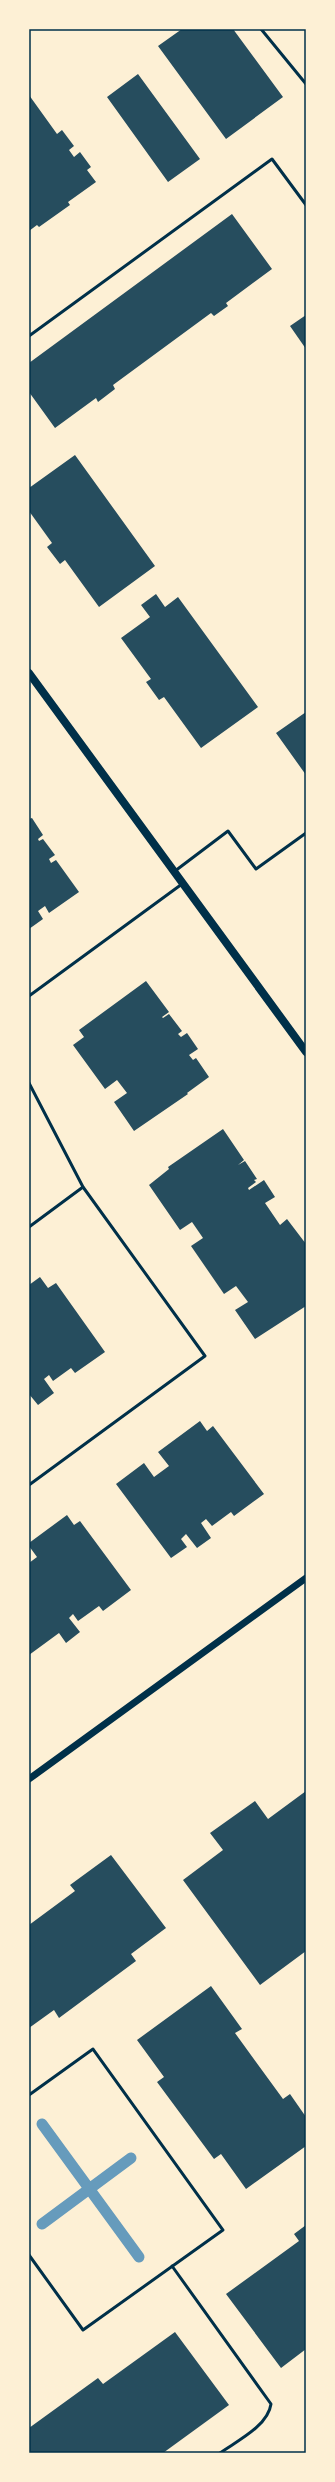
<svg xmlns="http://www.w3.org/2000/svg" width="335" height="2482" viewBox="0 0 335 2482" font-family="Roboto,sans-serif">
  <style>
    .lines { fill: none; stroke-linecap: round; stroke-linejoin: round }
    .stream { stroke: #669bbc; stroke-width: 11 }
    .building { fill: #264d5e }
    .service { stroke: #003049; stroke-width: 3 }
    .tertiary { stroke: #003049; stroke-width: 7 }
    .secondary { stroke: #003049; stroke-width: 8 }
    .neatline { fill: none; stroke: #003049; stroke-width: 1.5 }
  </style>
  <rect width="100%" height="100%" fill="#fdf0d5"/>
  <g class="lines">
    <path class="stream" d="M42,2124L139,2257
      M42,2224L131,2158"/>
  </g>
  <path class="building" d="M182,29H233L283,97L226,139L158,46Z
    M138,74L200,159L168,182L107,97Z
    M29,95L57,134L62,130L74,146L69,150L74,157L80,152L91,167L87,170L96,182L68,202L70,205L39,227L37,225L29,231Z
    M232,214L272,269L226,303L228,306L214,316L211,313L113,385L115,389L98,402L96,398L55,428L29,392V363Z
    M306,315V349L290,326Z
    M75,455L155,566L99,607L65,560L60,564L47,547L52,543L29,511V488Z
    M156,594L165,607L178,597L258,707L201,748L164,697L159,700L146,682L151,679L121,638L150,617L141,605Z
    M306,712V775L276,733Z
    M32,818L43,835L38,839L39,841L43,839L55,855L49,859L51,863L56,860L79,892L49,913L45,906L38,911L43,919L29,929V819Z
    M146,981L169,1012L162,1017L163,1018L169,1014L182,1031L178,1034L181,1037L187,1033L198,1049L189,1055L193,1060L196,1058L209,1077L187,1093L188,1094L134,1131L114,1102L127,1093L117,1080L105,1089L73,1045L84,1037L79,1030Z
    M223,1129L244,1160L238,1165L245,1161L257,1179L254,1180L256,1182L248,1188L249,1190L264,1180L275,1197L265,1203L280,1225L287,1219L306,1244V1306L255,1339L235,1310L248,1302L236,1286L224,1294L191,1246L203,1238L192,1222L180,1230L149,1185L169,1169L168,1167Z
    M40,1277L48,1288L56,1283L105,1352L75,1373L71,1368L53,1381L49,1375L44,1379L54,1393L38,1405L29,1394V1285Z
    M200,1421L207,1431L213,1426L264,1494L234,1516L231,1512L212,1526L206,1519L201,1523L211,1538L197,1548L186,1534L181,1539L187,1547L171,1558L116,1484L144,1463L154,1477L169,1466L158,1452Z
    M67,1515L74,1525L80,1521L131,1590L103,1611L99,1606L78,1621L73,1614L69,1618L80,1632L66,1643L59,1633L29,1655V1563L37,1557L29,1546V1543Z
    M306,1791V1951L260,1985L183,1880L223,1850L210,1833L255,1801L268,1819Z
    M111,1855L166,1928L131,1954L136,1961L59,2018L54,2010L29,2028V1925L75,1891L70,1885Z
    M211,1986L242,2029L235,2033L283,2099L290,2094L306,2117V2146L246,2189L221,2154L214,2159L157,2082L164,2077L137,2040Z
    M306,2225V2349L281,2368L226,2294L299,2241L294,2234Z
    M175,2332L229,2405L163,2453H29V2428L98,2378L103,2384Z"/>
  <g class="lines">
    <path class="service" d="M261,29L306,84
      M29,336L272,159L306,205
      M175,871L228,831L256,869L306,833
      M29,996L182,884
      M29,1083L83,1187L205,1356L29,1485
      M29,1227L83,1187
      M29,2095L93,2049L223,2230L83,2330L29,2255
      M172,2266L271,2404C268,2426 237,2441 220,2453"/>
    <path class="tertiary" d="M29,1779L306,1578"/>
    <path class="secondary" d="M29,673L306,1052"/>
  </g>
  <rect width="335" height="2482" fill="none" stroke="#fdf0d5" stroke-width="60"/>
  <rect x="30" y="30" width="275" height="2422" class="neatline"/>
</svg>
